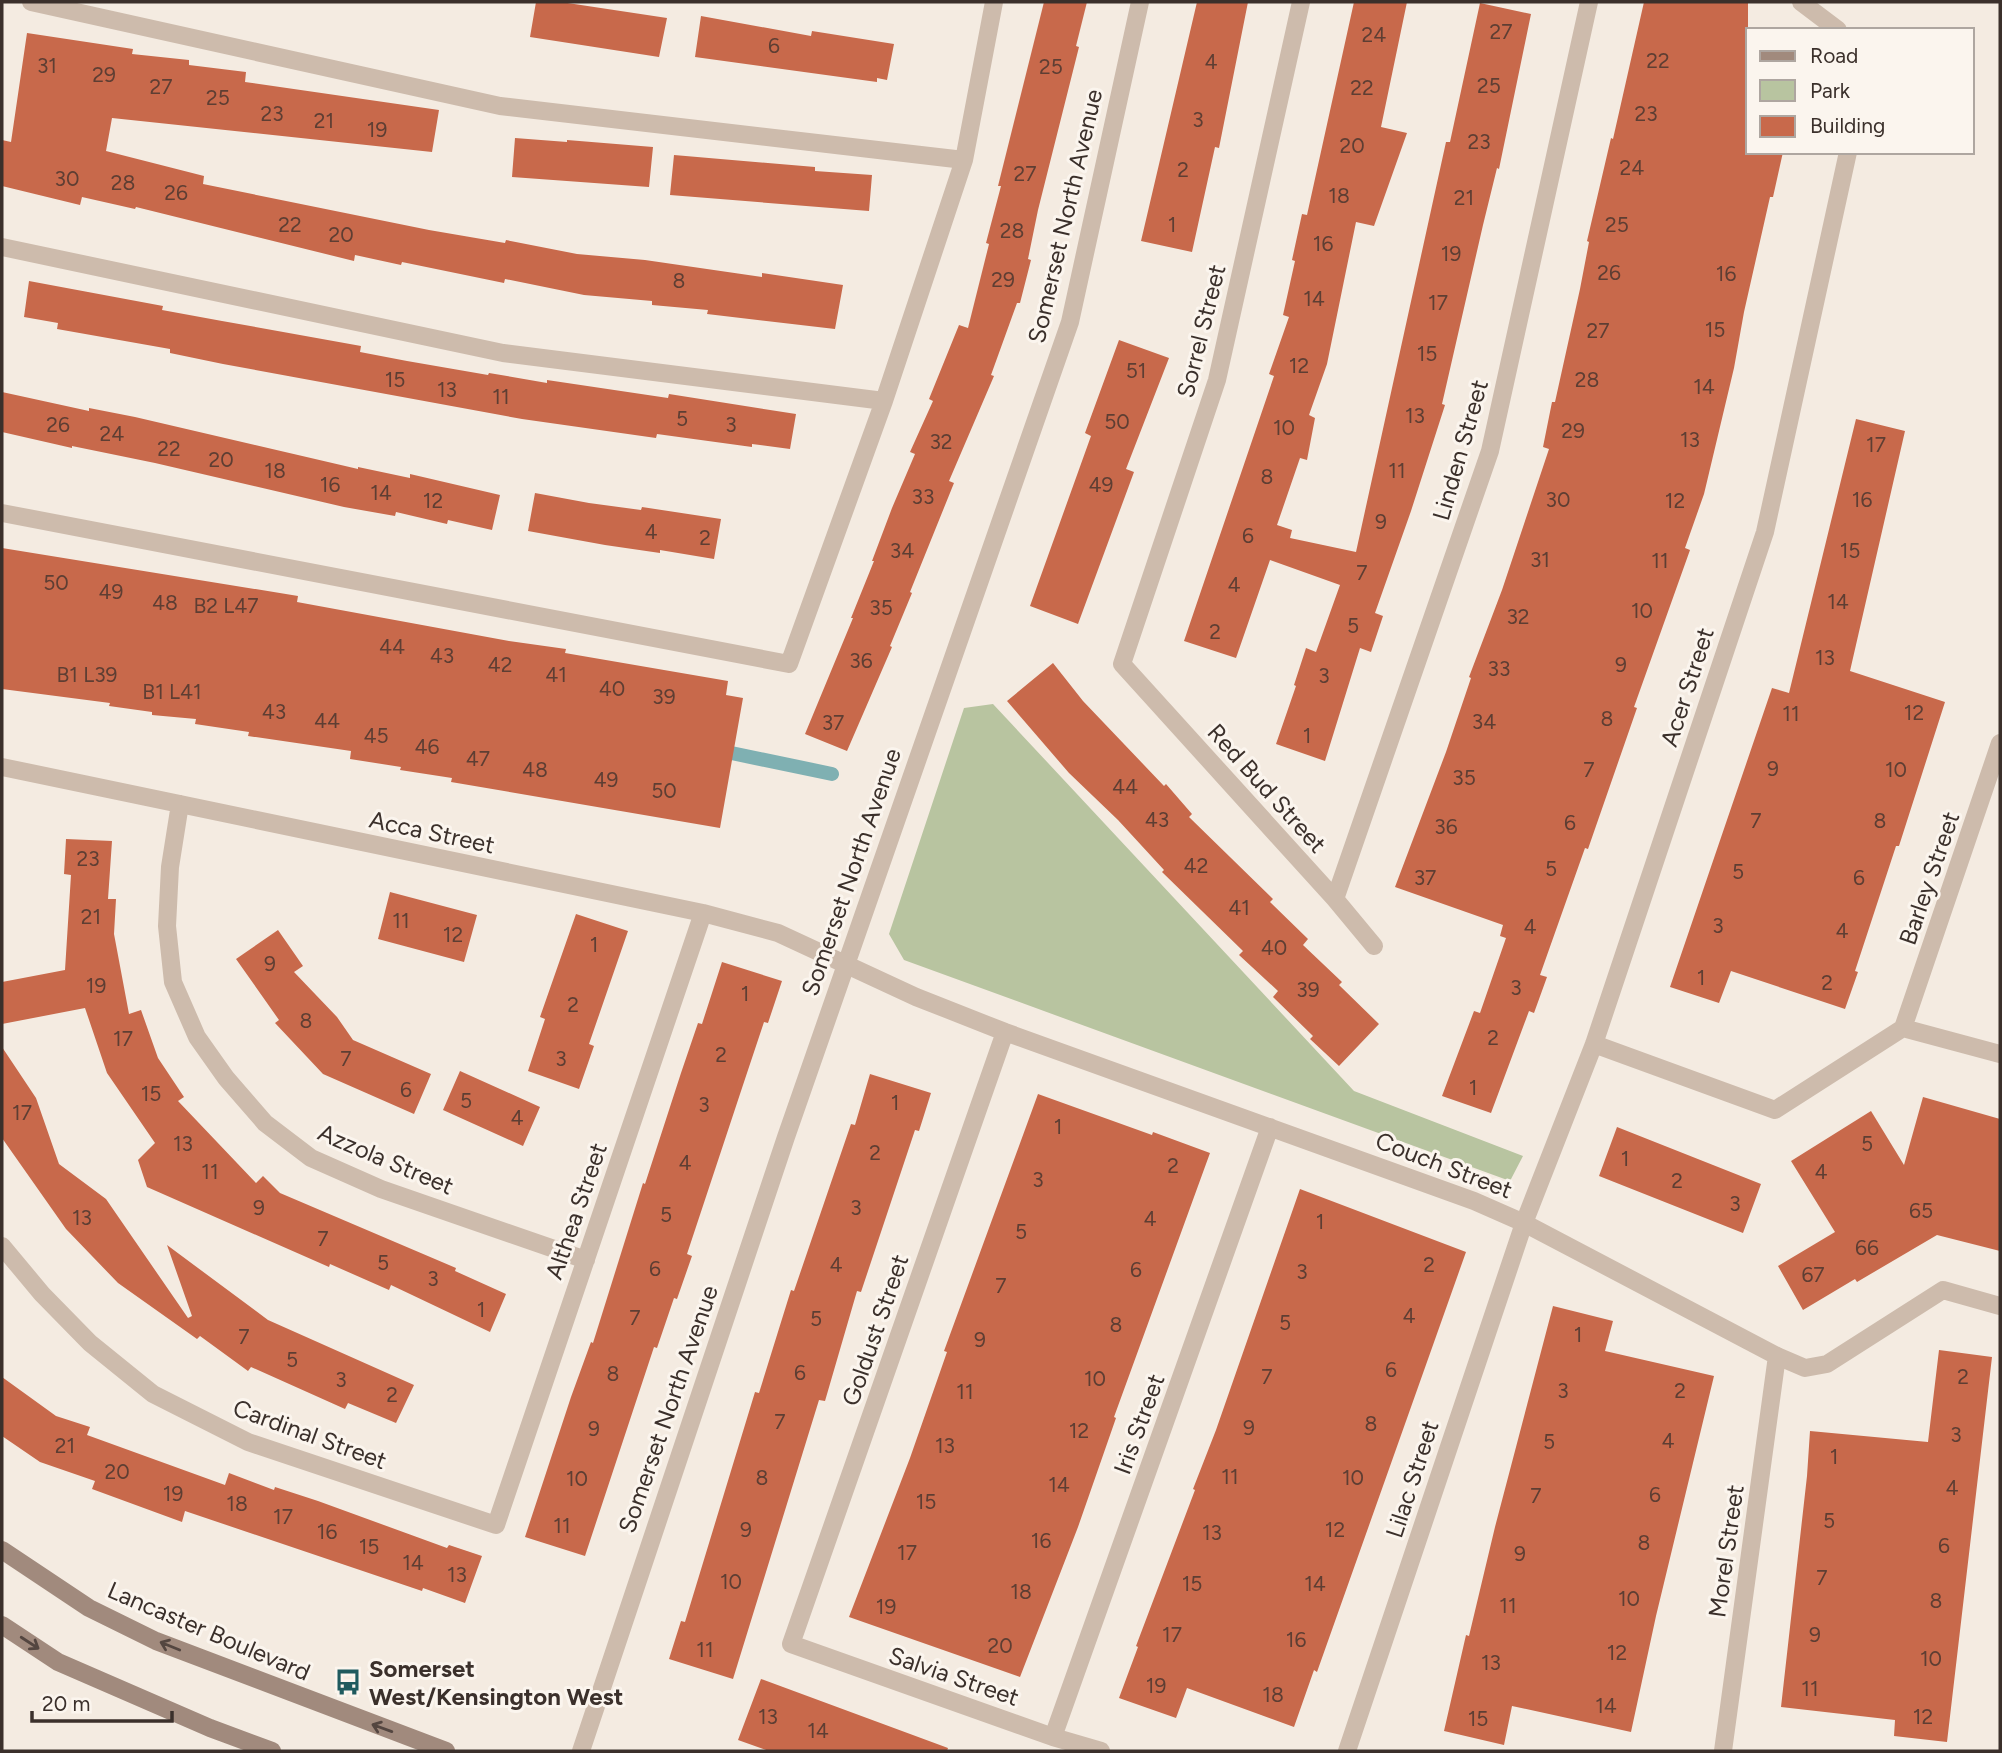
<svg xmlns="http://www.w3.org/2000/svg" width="2002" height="1753" viewBox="0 0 2002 1753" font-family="Figtree,sans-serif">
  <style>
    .green { fill: #b8c4a0 }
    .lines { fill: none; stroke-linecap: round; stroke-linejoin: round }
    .stream { stroke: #7fb0b2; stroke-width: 14 }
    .building { fill: #c8694b }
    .minor { stroke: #cdbbac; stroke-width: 18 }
    .secondary { stroke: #a18a7d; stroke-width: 18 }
    .oneway { stroke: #544640 }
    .labels { text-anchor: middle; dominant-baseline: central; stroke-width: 6; stroke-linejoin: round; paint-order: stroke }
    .number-label { font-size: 21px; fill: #5e3e33 }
    .street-label { font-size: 24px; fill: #3b302b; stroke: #fbf5ee }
    .poi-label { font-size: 24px; font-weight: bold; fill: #3b302b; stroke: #fbf5ee; text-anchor: start }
  </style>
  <rect width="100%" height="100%" fill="#f4ebe1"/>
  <path class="green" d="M993,704L1354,1091L1523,1156L1510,1181L904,960L889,934L964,708Z"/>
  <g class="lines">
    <path class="stream" d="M717,750L832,774"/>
  </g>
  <path class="building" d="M536,2H561L667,18L659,57L530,37Z
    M1044,2H1087L1076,46L1079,47L1038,210L1028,259L1031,260L1020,303H1017L991,375L994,376L949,481L954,483L910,592L912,593L890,646L892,647L847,751L805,734L853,618H851L874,561H872L892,508L915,454L910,452L933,401L929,399L959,325L968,328L989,244L986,243L1001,186H998Z
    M1197,2H1248L1219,148L1215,147L1192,252L1141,241Z
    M1354,2H1407L1381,127L1407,133L1374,226L1356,222L1327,364L1309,415L1315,418L1307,460L1300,458L1277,525L1292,530L1290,538L1356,552L1446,142H1450L1480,3L1531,14L1499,169L1497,168L1483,225L1442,404L1445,405L1411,511L1375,613L1383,616L1371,652L1360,648L1325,761L1276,744L1296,686L1294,685L1306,648L1316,652L1340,585L1270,560L1236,658L1184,641L1274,376L1269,374L1289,317L1283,315L1295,261L1292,260L1302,214L1307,215Z
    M1644,2H1748V152H1783L1773,197H1770L1744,312L1734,368L1704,494L1685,548L1690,550L1634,707L1637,708L1588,849L1585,848L1540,975L1547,977L1534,1013L1529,1011L1491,1113L1442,1096L1474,1011L1480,1013L1506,938L1500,936L1503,925L1395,887L1446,752L1471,678L1469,677L1502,590L1549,449L1543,447L1552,402H1555L1580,289L1589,242L1587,241L1611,138L1613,139Z
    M701,16L811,36L812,31L894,44L887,80L877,78V82L695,57Z
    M27,33L133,49L132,54L189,60V65L246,72L245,82L439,110L432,152L112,118L106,151L204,176L203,184L429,230L505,243L506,240L577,254L645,260L762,277V273L843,285L835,329L707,314L708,310L652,305V301L584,295L505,279L504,283L402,262L401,265L355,255L354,261L136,207L135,209L82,197L80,205L2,186V140L11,142Z
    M515,138L567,142V140L653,147L649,187L512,177Z
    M674,155L815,167V171L872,175L869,211L670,195Z
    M29,281L163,306L162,310L222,321L361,346L360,352L407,361L488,375L489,373L547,383V380L668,398L669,394L796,414L790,449L752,444V447L657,434L656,438L522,419L223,364L170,353V349L57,329L58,323L24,317Z
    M1119,340L1169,358L1126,469L1134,472L1078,624L1030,606L1091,436L1085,433Z
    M2,392L89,411V408L135,417L358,469V467L410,478V474L500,495L492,530L448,520L447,524L396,512L395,516L344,507L155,463L72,446V448L2,432Z
    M1856,419L1905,431L1850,671L1945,702L1899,846H1896L1855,971L1858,972L1845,1009L1731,971L1719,1003L1670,987L1772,688L1789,693Z
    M535,493L589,503L641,510L642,507L721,519L714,559L660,550V553L605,545L528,531Z
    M2,548L298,596L297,602L509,641L566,649L565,653L728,681L726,695L743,698L720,828L451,782L452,778L400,770L401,767L350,759L351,751L248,736L249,732L195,724L196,719L152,715V712L109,706L110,703L2,689Z
    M1053,663L1083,701L1164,786L1166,784L1192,814L1189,817L1273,899L1270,902L1308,939L1303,945L1342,982L1339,985L1379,1024L1339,1066L1310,1039L1313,1036L1273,997L1278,991L1239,955L1243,951L1162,872L1164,870L1118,820L1069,773L1007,701Z
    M66,839L112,841L108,899H116L114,934L129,1014L141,1010L158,1058L184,1097L178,1101L256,1183L263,1176L280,1193L456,1268L455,1271L506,1294L490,1332L391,1285L389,1290L330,1264L329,1267L147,1187L138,1160L155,1143L107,1073L85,1008L2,1024V982L65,970L71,875L64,874Z
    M390,892L477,915L464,962L378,939Z
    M576,914L628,931L589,1044L594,1046L579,1089L528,1071L545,1019L540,1017Z
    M278,930L303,966L294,972L337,1017L353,1040L431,1074L414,1114L323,1074L275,1023L279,1020L236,959Z
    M722,962L782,981L768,1023L764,1022L743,1085L687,1254L692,1256L677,1299L674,1298L657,1348L654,1347L585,1556L525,1537L571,1397L591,1342L593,1343L643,1183L645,1184L681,1073L698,1023L702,1024Z
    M2,1047L36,1098L59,1164L106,1199L188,1318L192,1316L167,1245L268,1320L414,1385L396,1423L348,1403L345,1409L251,1367L248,1371L200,1336L197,1339L118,1283L66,1229L2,1138Z
    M460,1071L540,1107L523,1146L443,1110Z
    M870,1074L931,1093L919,1131L915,1130L861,1292L857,1291L825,1401L819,1400L733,1679L669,1659L681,1621L685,1622L755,1392L759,1393L791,1290L794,1291L851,1124L855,1125Z
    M1038,1094L1152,1135L1153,1132L1210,1153L1114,1417L1116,1418L1078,1527L1020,1677L849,1617L910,1458L947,1352L944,1351Z
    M1923,1097L2000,1119V1251L1937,1235L1857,1282L1855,1279L1803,1310L1778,1266L1835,1232L1791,1161L1871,1111L1904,1165Z
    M1617,1127L1761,1184L1743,1233L1599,1176Z
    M1300,1189L1466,1252L1317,1672L1314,1670L1294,1727L1187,1688L1176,1718L1119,1698L1138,1647L1136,1646L1195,1490L1193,1489L1216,1430Z
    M1553,1306L1613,1321L1605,1351L1714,1376L1656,1616L1631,1732L1512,1706L1504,1745L1444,1731L1466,1635L1469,1636L1495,1527Z
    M1939,1350L1992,1357L1947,1742L1894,1736L1895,1720L1781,1707L1807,1476L1810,1431L1928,1442Z
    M2,1377L56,1416L90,1427L87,1435L225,1485L229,1473L274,1490L275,1487L318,1501L447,1548L449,1545L482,1556L465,1603L423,1588L422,1591L185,1511L182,1522L92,1489L95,1481L40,1462L2,1436Z
    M761,1679L948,1748L947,1751H769L738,1740Z"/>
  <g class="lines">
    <path class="minor" d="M31,2L500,106L964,160
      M1301,2L1217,380L1122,664L1335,899L1374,946
      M1801,2L1838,30
      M2,247L503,353L884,401
      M2,513L789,664L884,401L964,160L994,2
      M2,767L703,913L778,933L916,997L1005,1032L1474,1201L1524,1223L1777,1356L1805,1368L1827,1364L1943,1290L2000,1306
      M180,804L170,867L167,926L173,982L197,1037L226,1078L265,1123L311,1158L381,1189L586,1260
      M1335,899L1490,451L1589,2
      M1903,1028L2000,743
      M1005,1032L791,1644L1053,1737L1101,1751
      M1594,1044L1775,1110L1903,1028L2000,1054
      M2,1246L42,1294L90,1343L153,1394L248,1442L496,1525L703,913
      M1053,1737L1270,1127
      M581,1751L786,1137L1070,322L1140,2
      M1347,1751L1524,1223L1594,1044L1765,532L1848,152
      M1723,1751L1777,1356"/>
    <path class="secondary" d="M2,1550L89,1608L156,1641L446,1751
      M2,1625L58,1662L210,1728L272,1751"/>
  </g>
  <defs><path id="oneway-shaft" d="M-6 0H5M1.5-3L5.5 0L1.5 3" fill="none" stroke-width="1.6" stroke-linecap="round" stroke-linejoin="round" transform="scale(1.75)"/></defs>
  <g class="oneway">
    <use href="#oneway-shaft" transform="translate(30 1643) rotate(33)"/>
    <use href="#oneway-shaft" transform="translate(170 1646) rotate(-158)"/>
    <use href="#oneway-shaft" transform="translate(382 1728) rotate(-160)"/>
  </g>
  <defs>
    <g id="bus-bare" transform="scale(2.1)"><path d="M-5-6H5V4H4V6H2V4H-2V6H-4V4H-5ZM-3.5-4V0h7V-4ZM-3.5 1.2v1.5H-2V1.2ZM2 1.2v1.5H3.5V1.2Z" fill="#1f5a5e" stroke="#fbf5ee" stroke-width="2.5" paint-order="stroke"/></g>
  </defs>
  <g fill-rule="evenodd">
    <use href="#bus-bare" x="348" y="1682"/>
  </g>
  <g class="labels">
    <g class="number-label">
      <text x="1501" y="31">27</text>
      <text x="1374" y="34">24</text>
      <text x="774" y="45">6</text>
      <text x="1658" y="60">22</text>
      <text x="1211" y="61">4</text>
      <text x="47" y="65">31</text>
      <text x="1051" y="66">25</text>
      <text x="104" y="74">29</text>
      <text x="1489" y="85">25</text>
      <text x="161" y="86">27</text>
      <text x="1362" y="87">22</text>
      <text x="218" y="97">25</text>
      <text x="272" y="113">23</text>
      <text x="1646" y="113">23</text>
      <text x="1198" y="119">3</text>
      <text x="324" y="120">21</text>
      <text x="377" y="129">19</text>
      <text x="1479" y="141">23</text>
      <text x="1352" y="145">20</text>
      <text x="1632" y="167">24</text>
      <text x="1183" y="169">2</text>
      <text x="1025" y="173">27</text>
      <text x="67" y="178">30</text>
      <text x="123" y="182">28</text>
      <text x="176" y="192">26</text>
      <text x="1339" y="195">18</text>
      <text x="1464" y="197">21</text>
      <text x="290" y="224">22</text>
      <text x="1172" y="224">1</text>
      <text x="1617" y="224">25</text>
      <text x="1012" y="230">28</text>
      <text x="341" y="234">20</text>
      <text x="1323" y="243">16</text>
      <text x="1451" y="253">19</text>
      <text x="1609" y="272">26</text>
      <text x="1726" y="273">16</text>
      <text x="1003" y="279">29</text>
      <text x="679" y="280">8</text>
      <text x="1314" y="298">14</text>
      <text x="1438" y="302">17</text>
      <text x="1715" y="329">15</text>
      <text x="1598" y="330">27</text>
      <text x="1427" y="353">15</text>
      <text x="1299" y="365">12</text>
      <text x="1136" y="370">51</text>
      <text x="395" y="379">15</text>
      <text x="1587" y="379">28</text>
      <text x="1704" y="386">14</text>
      <text x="447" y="389">13</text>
      <text x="501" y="396">11</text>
      <text x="1415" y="415">13</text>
      <text x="682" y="418">5</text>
      <text x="1117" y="421">50</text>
      <text x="58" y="424">26</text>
      <text x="731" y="424">3</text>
      <text x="1284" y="427">10</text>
      <text x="1573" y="430">29</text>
      <text x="112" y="433">24</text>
      <text x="1690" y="439">13</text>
      <text x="941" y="441">32</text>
      <text x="1876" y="444">17</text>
      <text x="169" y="448">22</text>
      <text x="221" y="459">20</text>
      <text x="275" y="470">18</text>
      <text x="1397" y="470">11</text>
      <text x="1267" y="476">8</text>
      <text x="330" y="484">16</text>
      <text x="1101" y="484">49</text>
      <text x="381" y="492">14</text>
      <text x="923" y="496">33</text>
      <text x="1558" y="499">30</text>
      <text x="1862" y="499">16</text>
      <text x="433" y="500">12</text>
      <text x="1675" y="500">12</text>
      <text x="1381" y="521">9</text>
      <text x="651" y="531">4</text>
      <text x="1248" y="535">6</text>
      <text x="705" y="537">2</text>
      <text x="902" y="550">34</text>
      <text x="1850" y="550">15</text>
      <text x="1540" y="559">31</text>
      <text x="1660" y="560">11</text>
      <text x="1362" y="572">7</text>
      <text x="56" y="582">50</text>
      <text x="1234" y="584">4</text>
      <text x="111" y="591">49</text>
      <text x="1838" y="601">14</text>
      <text x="165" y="602">48</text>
      <text x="226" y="605">B2 L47</text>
      <text x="881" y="607">35</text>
      <text x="1642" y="610">10</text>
      <text x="1518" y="616">32</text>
      <text x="1353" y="625">5</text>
      <text x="1215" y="631">2</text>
      <text x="392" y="646">44</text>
      <text x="442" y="655">43</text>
      <text x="1825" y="657">13</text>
      <text x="861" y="660">36</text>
      <text x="500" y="664">42</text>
      <text x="1621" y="664">9</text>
      <text x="1499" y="668">33</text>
      <text x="87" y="674">B1 L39</text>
      <text x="556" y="674">41</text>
      <text x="1324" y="675">3</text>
      <text x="612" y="688">40</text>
      <text x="172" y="691">B1 L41</text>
      <text x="664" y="696">39</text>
      <text x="274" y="711">43</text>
      <text x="1914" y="712">12</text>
      <text x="1791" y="713">11</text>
      <text x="1607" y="718">8</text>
      <text x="327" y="720">44</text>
      <text x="1484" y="721">34</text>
      <text x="833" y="722">37</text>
      <text x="376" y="735">45</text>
      <text x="1307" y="735">1</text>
      <text x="427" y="746">46</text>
      <text x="478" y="758">47</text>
      <text x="1773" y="768">9</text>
      <text x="535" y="769">48</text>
      <text x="1589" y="769">7</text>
      <text x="1896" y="769">10</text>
      <text x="1464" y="777">35</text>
      <text x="606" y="779">49</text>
      <text x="1125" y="786">44</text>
      <text x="664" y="790">50</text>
      <text x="1157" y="819">43</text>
      <text x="1756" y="820">7</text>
      <text x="1880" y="820">8</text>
      <text x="1570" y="822">6</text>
      <text x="1446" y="826">36</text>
      <text x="88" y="858">23</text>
      <text x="1196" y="865">42</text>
      <text x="1551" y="868">5</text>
      <text x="1738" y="871">5</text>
      <text x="1425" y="877">37</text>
      <text x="1859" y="877">6</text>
      <text x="1239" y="907">41</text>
      <text x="91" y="916">21</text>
      <text x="401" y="920">11</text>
      <text x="1718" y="925">3</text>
      <text x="1530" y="926">4</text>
      <text x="1842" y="930">4</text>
      <text x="453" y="934">12</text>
      <text x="594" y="944">1</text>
      <text x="1274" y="947">40</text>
      <text x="270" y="963">9</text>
      <text x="1701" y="977">1</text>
      <text x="1827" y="982">2</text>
      <text x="96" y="985">19</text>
      <text x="1516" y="987">3</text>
      <text x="1308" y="989">39</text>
      <text x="745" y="993">1</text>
      <text x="573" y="1004">2</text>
      <text x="306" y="1020">8</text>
      <text x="1493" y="1037">2</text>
      <text x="123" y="1038">17</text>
      <text x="721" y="1054">2</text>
      <text x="346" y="1058">7</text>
      <text x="561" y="1058">3</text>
      <text x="1473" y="1087">1</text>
      <text x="406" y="1089">6</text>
      <text x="151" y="1093">15</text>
      <text x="466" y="1100">5</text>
      <text x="895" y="1102">1</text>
      <text x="704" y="1104">3</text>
      <text x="22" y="1112">17</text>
      <text x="517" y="1117">4</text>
      <text x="1058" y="1126">1</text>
      <text x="183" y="1143">13</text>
      <text x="1867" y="1143">5</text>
      <text x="875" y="1152">2</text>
      <text x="1625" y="1158">1</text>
      <text x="685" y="1162">4</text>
      <text x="1173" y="1165">2</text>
      <text x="210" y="1171">11</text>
      <text x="1821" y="1171">4</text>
      <text x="1038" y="1179">3</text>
      <text x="1677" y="1180">2</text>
      <text x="1735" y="1203">3</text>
      <text x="259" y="1207">9</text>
      <text x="856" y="1207">3</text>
      <text x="1921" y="1210">65</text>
      <text x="666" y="1214">5</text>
      <text x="82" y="1217">13</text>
      <text x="1150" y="1218">4</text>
      <text x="1320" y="1221">1</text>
      <text x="1021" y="1231">5</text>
      <text x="323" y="1238">7</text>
      <text x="1867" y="1247">66</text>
      <text x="383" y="1262">5</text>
      <text x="836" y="1264">4</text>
      <text x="1429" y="1264">2</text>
      <text x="655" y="1268">6</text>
      <text x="1136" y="1269">6</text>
      <text x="1302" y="1271">3</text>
      <text x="1813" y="1274">67</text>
      <text x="433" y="1278">3</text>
      <text x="1001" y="1285">7</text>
      <text x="481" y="1309">1</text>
      <text x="1409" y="1315">4</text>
      <text x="635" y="1317">7</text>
      <text x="816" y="1318">5</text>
      <text x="1285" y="1322">5</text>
      <text x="1116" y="1324">8</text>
      <text x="1578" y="1334">1</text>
      <text x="244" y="1336">7</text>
      <text x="980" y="1339">9</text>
      <text x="292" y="1359">5</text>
      <text x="1391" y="1369">6</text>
      <text x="800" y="1372">6</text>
      <text x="613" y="1373">8</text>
      <text x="1267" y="1376">7</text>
      <text x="1963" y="1376">2</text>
      <text x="1095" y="1378">10</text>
      <text x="341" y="1379">3</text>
      <text x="1563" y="1390">3</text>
      <text x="1680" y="1390">2</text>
      <text x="965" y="1391">11</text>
      <text x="392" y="1394">2</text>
      <text x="780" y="1421">7</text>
      <text x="1371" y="1423">8</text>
      <text x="1249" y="1427">9</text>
      <text x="594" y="1428">9</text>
      <text x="1079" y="1430">12</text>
      <text x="1956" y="1434">3</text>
      <text x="1668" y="1440">4</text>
      <text x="1549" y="1441">5</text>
      <text x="65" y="1445">21</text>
      <text x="945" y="1445">13</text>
      <text x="1834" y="1456">1</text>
      <text x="117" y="1471">20</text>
      <text x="1230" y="1476">11</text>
      <text x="762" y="1477">8</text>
      <text x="1353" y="1477">10</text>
      <text x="577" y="1478">10</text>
      <text x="1059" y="1484">14</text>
      <text x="1952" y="1487">4</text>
      <text x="173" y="1493">19</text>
      <text x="1655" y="1494">6</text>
      <text x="1536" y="1495">7</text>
      <text x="926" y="1501">15</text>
      <text x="237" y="1503">18</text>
      <text x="283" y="1516">17</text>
      <text x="1829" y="1520">5</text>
      <text x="562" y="1525">11</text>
      <text x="746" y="1529">9</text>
      <text x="1335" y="1529">12</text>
      <text x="327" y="1531">16</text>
      <text x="1212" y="1532">13</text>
      <text x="1041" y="1540">16</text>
      <text x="1644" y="1542">8</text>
      <text x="1944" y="1545">6</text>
      <text x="369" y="1546">15</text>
      <text x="907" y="1552">17</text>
      <text x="1520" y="1553">9</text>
      <text x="413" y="1562">14</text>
      <text x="457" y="1574">13</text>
      <text x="1822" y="1577">7</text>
      <text x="731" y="1581">10</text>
      <text x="1192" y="1583">15</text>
      <text x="1315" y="1583">14</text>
      <text x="1021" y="1591">18</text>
      <text x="1629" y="1598">10</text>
      <text x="1936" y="1600">8</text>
      <text x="1508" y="1605">11</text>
      <text x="886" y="1606">19</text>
      <text x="1172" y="1634">17</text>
      <text x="1815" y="1634">9</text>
      <text x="1296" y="1639">16</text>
      <text x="1000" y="1645">20</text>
      <text x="705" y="1649">11</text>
      <text x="1617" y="1652">12</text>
      <text x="1931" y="1658">10</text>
      <text x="1491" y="1662">13</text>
      <text x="1156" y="1685">19</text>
      <text x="1810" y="1688">11</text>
      <text x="1273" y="1694">18</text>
      <text x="1606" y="1705">14</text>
      <text x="768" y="1716">13</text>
      <text x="1923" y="1716">12</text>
      <text x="1478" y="1718">15</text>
      <text x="818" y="1730">14</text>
    </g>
    <g class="street-label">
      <text transform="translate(1065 216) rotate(-77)">Somerset North Avenue</text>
      <text transform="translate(1201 331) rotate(-76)">Sorrel Street</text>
      <text transform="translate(1460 450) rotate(-74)">Linden Street</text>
      <text transform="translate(1687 687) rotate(-72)">Acer Street</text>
      <text transform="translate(1267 788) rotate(48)">Red Bud Street</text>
      <text transform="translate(432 832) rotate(12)">Acca Street</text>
      <text transform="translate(851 872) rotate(-71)">Somerset North Avenue</text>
      <text transform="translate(1929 878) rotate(-71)">Barley Street</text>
      <text transform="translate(386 1159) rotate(23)">Azzola Street</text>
      <text transform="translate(1444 1165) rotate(21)">Couch Street</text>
      <text transform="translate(576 1211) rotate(-71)">Althea Street</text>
      <text transform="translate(875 1330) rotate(-71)">Goldust Street</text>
      <text transform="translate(668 1409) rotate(-71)">Somerset North Avenue</text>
      <text transform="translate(1139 1424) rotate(-70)">Iris Street</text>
      <text transform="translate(310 1434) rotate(20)">Cardinal Street</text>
      <text transform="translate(1412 1479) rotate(-72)">Lilac Street</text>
      <text transform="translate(1726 1551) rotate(-82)">Morel Street</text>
      <text transform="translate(209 1631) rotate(23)">Lancaster Boulevard</text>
      <text transform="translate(954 1676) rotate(19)">Salvia Street</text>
    </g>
    <g class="poi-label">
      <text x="369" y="1668">Somerset<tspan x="369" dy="28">West/Kensington West</tspan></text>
    </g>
  </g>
  <rect width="2002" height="1753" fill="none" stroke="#3b302b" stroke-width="7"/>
  <rect x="1746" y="28" width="228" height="126" fill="#fbf5ee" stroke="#aea6a0" stroke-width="2"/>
  <rect x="1760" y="51" width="35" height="10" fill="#a18a7d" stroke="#aea6a0" stroke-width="2"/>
  <text x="1810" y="63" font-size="21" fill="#3b302b">Road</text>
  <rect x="1760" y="80" width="35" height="21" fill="#b8c4a0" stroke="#aea6a0" stroke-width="2"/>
  <text x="1810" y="98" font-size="21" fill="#3b302b">Park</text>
  <rect x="1760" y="116" width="35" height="21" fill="#c8694b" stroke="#aea6a0" stroke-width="2"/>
  <text x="1810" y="133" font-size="21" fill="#3b302b">Building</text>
  <path d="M32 1711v10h140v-10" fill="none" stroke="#3b302b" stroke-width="3.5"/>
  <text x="42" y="1711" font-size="21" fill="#3b302b" stroke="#fbf5ee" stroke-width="5" paint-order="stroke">20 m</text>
</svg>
